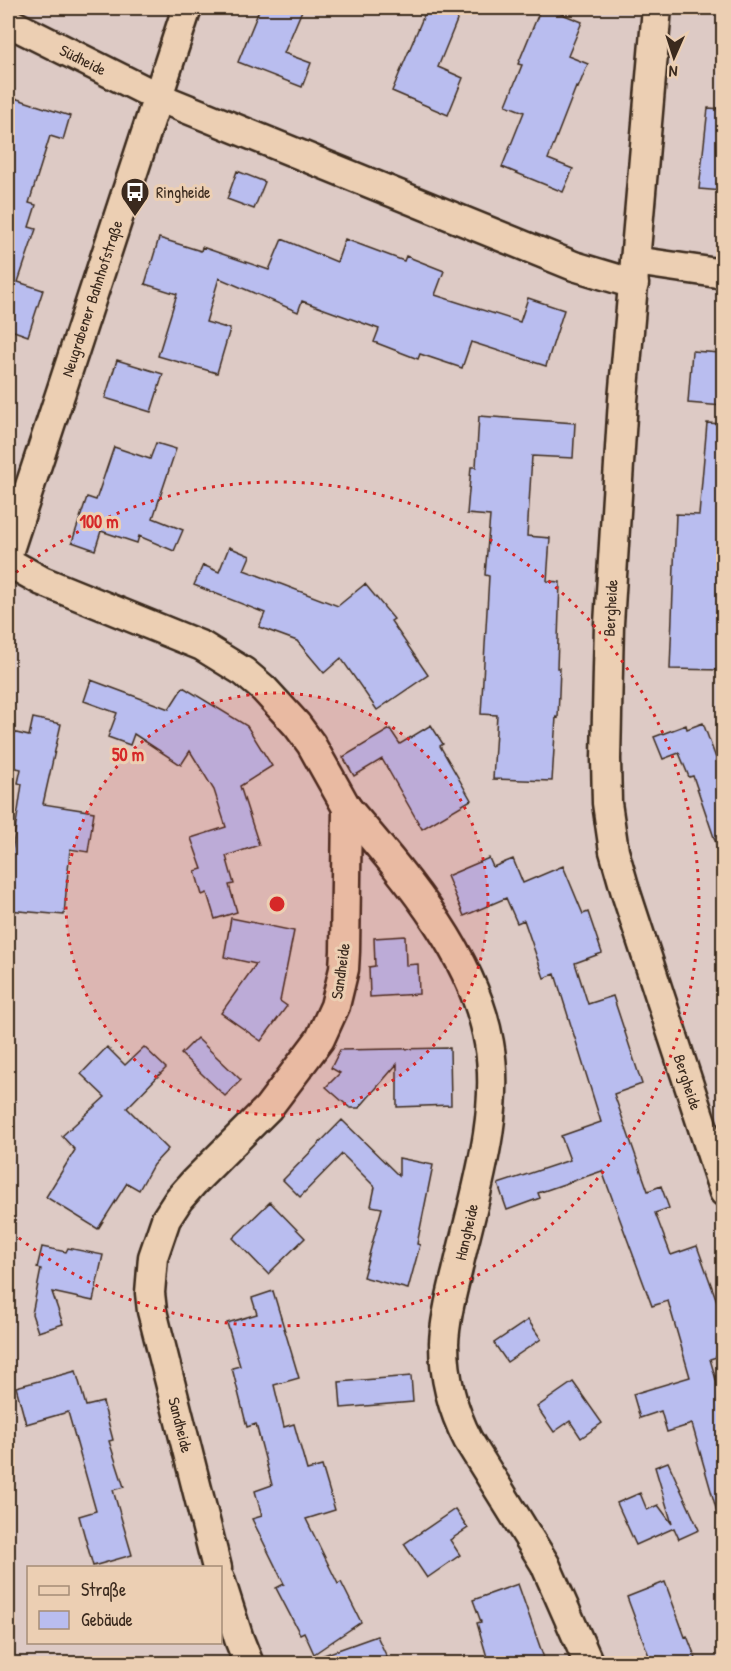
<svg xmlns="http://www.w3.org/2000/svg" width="731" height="1671" viewBox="0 0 731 1671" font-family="'Patrick Hand',sans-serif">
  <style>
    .building { fill: #b9bdef; stroke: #3b2a1e; stroke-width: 1.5 }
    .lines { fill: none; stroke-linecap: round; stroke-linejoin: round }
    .minor-casing { stroke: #3b2a1e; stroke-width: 33 }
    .minor { stroke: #eccfb3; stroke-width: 28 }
    .ring { fill: none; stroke: #d62828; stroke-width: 3; stroke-dasharray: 3 6 }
    .labels { text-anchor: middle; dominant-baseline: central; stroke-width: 6; stroke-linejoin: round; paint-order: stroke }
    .street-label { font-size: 16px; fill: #3b2a1e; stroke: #eccfb3 }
    .poi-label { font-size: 16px; fill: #3b2a1e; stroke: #eccfb3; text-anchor: start }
    .centre { fill: #d62828; stroke: #eccfb3; stroke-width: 3 }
    .ring-label { font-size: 18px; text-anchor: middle; font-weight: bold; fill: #d62828; stroke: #eccfb3; stroke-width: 6; stroke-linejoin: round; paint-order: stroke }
  </style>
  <rect width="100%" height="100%" fill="#ddcac5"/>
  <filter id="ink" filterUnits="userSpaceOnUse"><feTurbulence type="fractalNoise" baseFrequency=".0167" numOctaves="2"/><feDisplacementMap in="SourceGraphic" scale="12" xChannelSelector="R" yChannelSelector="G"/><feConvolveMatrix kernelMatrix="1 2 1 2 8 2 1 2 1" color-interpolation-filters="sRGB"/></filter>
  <g filter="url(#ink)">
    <path class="building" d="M260,8H303L284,53L311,63L302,87L238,62Z
      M427,8H462L438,67L463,78L448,115L392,91Z
      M541,8H547L582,22L568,56L588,64L578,88L576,87L548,159L573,169L563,192L502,167L524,112L506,105L522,65L518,64Z
      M8,96L70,116L63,140L50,136L29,203L36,205L29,227L36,229L18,282L43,290L28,336L8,329Z
      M708,108L723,109V191L699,189Z
      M237,171L265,182L254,209L227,199Z
      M159,238L201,251L202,247L269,270L282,239L337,262L345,239L404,261L406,256L444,271L435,295L520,322L528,298L564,310L546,366L471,342L462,368L420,354L418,359L374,342L379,329L302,301L298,312L219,278L206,322L230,329L217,373L158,356L177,294L145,284Z
      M692,351L721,353L720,368H723V406L688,403Z
      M117,360L163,374L151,412L105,398Z
      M479,416L575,423L573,458L532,456L527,536L550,538L547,581L560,582L557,668H560L558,718L556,717L552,781L493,779L497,715L481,714L489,576L485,575L490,516L467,514L471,467H476Z
      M707,423L723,424V670L670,669L676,514L699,515Z
      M156,443L176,449L153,518L183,530L174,551L139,536L137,543L101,531L95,550L72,542L87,497L96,500L114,447L150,459Z
      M229,547L250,556L244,570L338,606L365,584L394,619L391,621L428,675L377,710L341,658L324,673L297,641L259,627L265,613L194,585L203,565L219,572Z
      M91,680L169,709L183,687L247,726L272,766L240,786L259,845L226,856L234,884L229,885L237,912L215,919L207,893L202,895L195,871L202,869L191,838L226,827L214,790L190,751L181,765L134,734L130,745L108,737L117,713L84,701Z
      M33,718L61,724L43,804L94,812L88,852L70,849L64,915L8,910V872H9L22,784L18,783L21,769L8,766V731L29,736Z
      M703,723L723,777V854L720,855L693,776L689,777L679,753L663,759L654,737L686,725L687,729Z
      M431,725L443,744L440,746L471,800L422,829L382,759L354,776L343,757L390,729L400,744Z
      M489,858L493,867L513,859L523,883L563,866L583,914L588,912L602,953L575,963L588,1004L613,996L642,1084L614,1094L648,1191L661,1186L669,1208L655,1213L671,1255L697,1246L723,1318V1355L710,1359L723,1404V1511L717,1512L692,1424L667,1432L661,1411L640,1418L633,1394L690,1377L668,1301L652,1306L602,1171L538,1193L540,1198L507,1210L498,1184L570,1160L561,1136L601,1122L555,974L544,978L524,920L517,923L506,898L464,916L447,876Z
      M231,918L294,931L280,1001L287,1006L261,1041L221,1013L256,964L224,957Z
      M405,936L406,965L418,964L419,994L370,997L369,967L375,966L374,938Z
      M197,1038L241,1080L225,1096L181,1054Z
      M107,1047L125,1065L144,1047L166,1068L127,1108L168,1149L153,1165L139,1190L127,1183L98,1229L46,1197L75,1150L62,1136L105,1097L81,1074Z
      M450,1048L451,1105L397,1107V1064L359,1108H350L326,1087L340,1073L331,1068L340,1050Z
      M342,1120L399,1176V1158L433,1165L417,1244L420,1245L408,1289L363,1277L382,1208L371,1206L375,1187L342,1154L300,1197L283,1180Z
      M270,1202L305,1238L268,1274L233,1238Z
      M42,1247L66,1252L68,1248L103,1255L93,1301L52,1292L63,1324L38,1332L32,1314L41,1269L37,1268Z
      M273,1291L299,1378L274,1385L284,1427L294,1424L307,1470L322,1466L335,1510L306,1519L338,1584L341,1582L361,1622L314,1654L304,1632L300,1634L276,1588L284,1584L252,1519L262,1516L255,1491L272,1485L256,1424L247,1427L232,1368L240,1366L227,1323L257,1314L252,1298Z
      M528,1320L541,1339L507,1362L494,1343Z
      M76,1371L86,1406L103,1402L113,1440L109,1441L124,1487L113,1490L132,1555L93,1566L79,1516L96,1511L68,1412L26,1424L16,1387Z
      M411,1376L413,1402L341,1408L339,1382Z
      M573,1382L602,1423L581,1438L570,1421L554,1432L537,1407Z
      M668,1462L699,1530L679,1539L674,1528L636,1545L617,1503L640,1493L647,1510L658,1505L672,1524L655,1467Z
      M455,1509L468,1528L450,1540L460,1555L427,1578L404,1544Z
      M665,1582L685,1637L687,1636L698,1664H652L627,1597Z
      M518,1584L546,1664H489L477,1623L481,1622L473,1600Z
      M377,1636L387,1657L380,1660L381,1664H307V1661Z"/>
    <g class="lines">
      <g class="minor-casing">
        <g id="minor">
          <path id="s1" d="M657,8L623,400L609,624L606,759L607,803L614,851L626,893L724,1192"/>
          <path id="s2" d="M8,22L158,97L574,266L634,284"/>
          <path d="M635,261L724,274"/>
          <path id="s3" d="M8,553L187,8"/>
          <path id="s4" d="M8,562L42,581L202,646L244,672L264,689L297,725L311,744L347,808L345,951L344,969L335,1006L320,1039L268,1108L194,1182L179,1199L166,1219L153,1257L150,1293L152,1311L217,1568"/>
          <path d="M347,808C403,874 474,954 489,1043C502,1116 473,1200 457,1272C451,1295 445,1319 444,1343C444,1378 452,1409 468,1440L545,1564L589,1664"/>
          <path d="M220,1579L239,1639L249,1664"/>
        </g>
      </g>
      <use href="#minor" class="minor"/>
    </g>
  </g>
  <circle cx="277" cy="904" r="211" fill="#d62828" fill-opacity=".12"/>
  <g class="ring">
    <circle cx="277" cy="904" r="211"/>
    <path d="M9 578A422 422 0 1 1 9 1230"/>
  </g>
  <defs>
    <g id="bus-pin" transform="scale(1.5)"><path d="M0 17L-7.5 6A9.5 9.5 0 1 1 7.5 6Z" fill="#3b2a1e" stroke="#eccfb3"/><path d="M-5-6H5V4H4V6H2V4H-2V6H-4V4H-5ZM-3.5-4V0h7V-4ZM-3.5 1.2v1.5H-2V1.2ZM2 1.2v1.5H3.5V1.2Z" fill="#fff"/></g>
  </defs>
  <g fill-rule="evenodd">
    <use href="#bus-pin" x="135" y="192"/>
  </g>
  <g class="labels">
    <g class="street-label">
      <text stroke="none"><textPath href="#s2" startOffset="84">Südheide</textPath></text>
      <text stroke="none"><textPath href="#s3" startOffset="268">Neugrabener Bahnhofstraße</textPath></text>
      <text transform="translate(610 608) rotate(-87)">Bergheide</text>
      <text transform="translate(340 971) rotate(-82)">Sandheide</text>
      <text stroke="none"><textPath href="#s1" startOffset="1088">Bergheide</textPath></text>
      <text transform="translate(466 1232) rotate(-77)">Hangheide</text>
      <text stroke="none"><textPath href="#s4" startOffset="1118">Sandheide</textPath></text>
    </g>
    <g class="poi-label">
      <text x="156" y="192">Ringheide</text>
    </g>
  </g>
  <circle cx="277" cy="904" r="9" class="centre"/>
  <g class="ring-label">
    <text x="99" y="528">100 m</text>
    <text x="128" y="761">50 m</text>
  </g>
  <rect width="731" height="1671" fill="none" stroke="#eccfb3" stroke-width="30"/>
  <rect x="15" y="15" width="701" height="1641" fill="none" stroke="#3b2a1e" stroke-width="2" filter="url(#ink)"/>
  <rect x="27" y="1566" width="195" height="78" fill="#eccfb3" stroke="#a58d77" stroke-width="1.5"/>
  <rect x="39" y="1586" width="30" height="9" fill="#eccfb3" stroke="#a58d77" stroke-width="1.5"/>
  <text x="81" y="1596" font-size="18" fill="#3b2a1e">Straße</text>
  <rect x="39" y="1611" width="30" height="18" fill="#b9bdef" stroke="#a58d77" stroke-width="1.5"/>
  <text x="81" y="1626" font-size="18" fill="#3b2a1e">Gebäude</text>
  <g transform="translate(674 57) rotate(183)" stroke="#eccfb3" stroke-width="4.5" paint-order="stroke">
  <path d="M0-4.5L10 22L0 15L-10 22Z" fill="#3b2a1e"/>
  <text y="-9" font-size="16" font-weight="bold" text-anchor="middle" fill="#3b2a1e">N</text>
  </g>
</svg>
